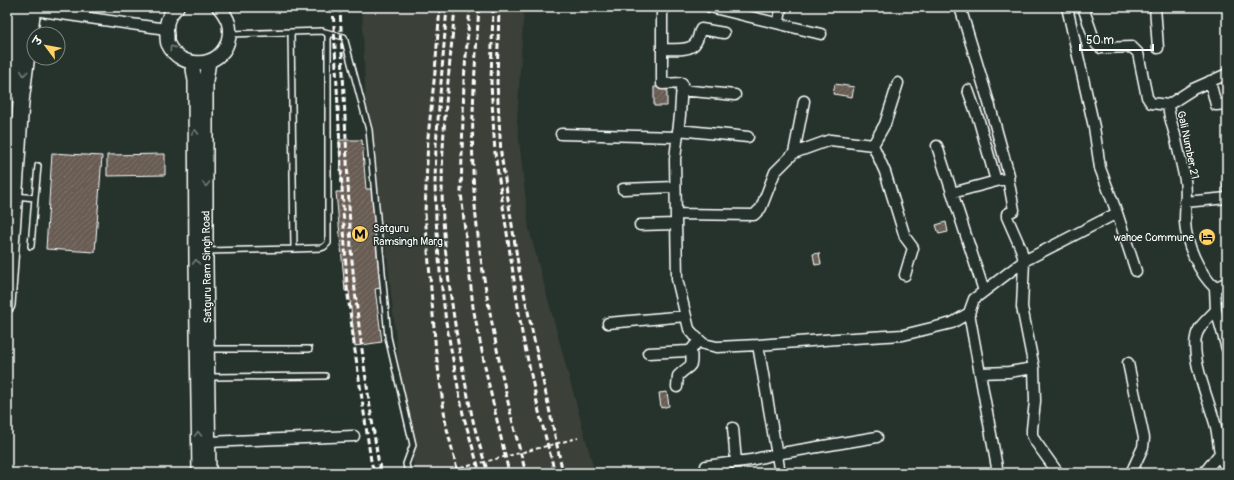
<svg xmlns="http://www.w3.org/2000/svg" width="1234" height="480" viewBox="0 0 1234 480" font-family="Pangolin,'Playpen Sans Deva',sans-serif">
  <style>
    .built { fill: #3a3f38 }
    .building { fill: url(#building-hatch); stroke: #fff }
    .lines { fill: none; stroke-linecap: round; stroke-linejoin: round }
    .service-casing { stroke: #fff; stroke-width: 8 }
    .minor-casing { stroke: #fff; stroke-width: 13 }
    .tertiary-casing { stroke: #fff; stroke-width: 16 }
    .secondary-casing { stroke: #fff; stroke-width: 18 }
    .service { stroke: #26332d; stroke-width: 5 }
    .minor { stroke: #26332d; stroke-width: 10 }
    .tertiary { stroke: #26332d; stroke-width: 13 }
    .secondary { stroke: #26332d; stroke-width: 15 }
    .rail { stroke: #fff; stroke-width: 3; stroke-dasharray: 6 3; stroke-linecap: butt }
    .path-bridge { stroke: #fff; stroke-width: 2; stroke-dasharray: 4 3; stroke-linecap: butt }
    .oneway { stroke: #727a76 }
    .labels { text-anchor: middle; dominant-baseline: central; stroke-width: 3; stroke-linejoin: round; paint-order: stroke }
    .street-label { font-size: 11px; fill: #fff; stroke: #26332d }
    .poi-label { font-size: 11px; fill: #fff; stroke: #26332d; text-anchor: start }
  </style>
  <defs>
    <pattern id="building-hatch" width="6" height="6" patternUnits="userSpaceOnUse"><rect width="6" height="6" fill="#675c52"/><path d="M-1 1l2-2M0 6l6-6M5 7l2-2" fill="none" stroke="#7e746c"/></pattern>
  </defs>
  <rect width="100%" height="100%" fill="#26332d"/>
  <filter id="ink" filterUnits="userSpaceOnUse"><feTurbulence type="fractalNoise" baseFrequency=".025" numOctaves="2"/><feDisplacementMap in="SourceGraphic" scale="8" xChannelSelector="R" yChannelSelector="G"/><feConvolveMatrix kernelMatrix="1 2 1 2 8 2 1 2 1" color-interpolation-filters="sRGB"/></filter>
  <g filter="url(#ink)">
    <path class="built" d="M362,7H524L517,121L529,229L595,473H415L402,396L387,256L367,138Z"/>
    <path class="building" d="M835,84L854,87L852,97L833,94Z
      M654,87H667V106H654Z
      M339,140H362L366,189H373L381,288L375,289L382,342L355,346L349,291H345L336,192H342Z
      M52,153L102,156L95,252L46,249Z
      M165,154V175L107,176V155Z
      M1223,184H1227V194H1223Z
      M946,222L948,232L939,234L936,225Z
      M819,253L821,264L815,265L813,254Z
      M667,392L669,406L661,408L659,393Z"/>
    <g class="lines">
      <g class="service-casing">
        <path id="service" d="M291,32L322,31L325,32L328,35V243L324,247L321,248L294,249
          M325,32L344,37L369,130L388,337L413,445L406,464L408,473
          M16,196L35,198L31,246
          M35,198L38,166
          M206,251L294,249L291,32L230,34
          M208,349H309
          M209,377L325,376"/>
      </g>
      <g class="minor-casing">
        <path id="minor" d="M662,7V84L682,83L680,115L675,159L677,279L689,329L695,336L704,344L717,347L758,345L780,473
          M710,7L821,34
          M1067,7L1094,127L1100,168L1117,213L1136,271
          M1083,7L1095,42L1097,45L1101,48L1132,47L1138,53L1147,97L1151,103L1168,105L1193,89L1227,74
          M1155,7L1158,48
          M27,9L166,29
          M779,23L781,7
          M662,49C672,49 691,52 696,42C699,38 698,33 701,29L724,33
          M1210,81L1216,105L1227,104
          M681,90L735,95
          M968,90L979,121L996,181
          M1168,105C1169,116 1172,125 1175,135C1178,150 1182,165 1185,180C1187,193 1185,208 1185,222C1186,244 1199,273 1215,288L1216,310L1227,349
          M678,130L748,137
          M561,134L677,137
          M873,145L885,172L905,237L913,248L905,275
          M937,146L984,291
          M794,153L804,101
          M1008,178L1014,210L1007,214V217L1021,249L1024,261L1117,213
          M623,189L675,187
          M952,193L1008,178L1009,175L989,103L960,7
          M1185,202L1227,198
          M676,214L754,215L761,208L775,172L794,153L830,140L873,145L885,124L898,83
          M640,225L676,224
          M1215,288L1227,282
          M1216,310C1209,318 1198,326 1196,337C1191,361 1210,403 1216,427C1219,441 1218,457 1227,469
          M969,313L974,299L1024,261L1022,307L1034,368L1035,401L1032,429V435L1035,441L1058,473
          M608,323L686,316
          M758,345L837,339L903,335L952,323L969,313L998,473
          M648,353L688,351L691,350L699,340
          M1128,363L1144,438L1143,447L1131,473
          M980,373L1009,372L1034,368
          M677,387L678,376C690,363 693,371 691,350
          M733,428L736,462
          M209,442L354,436
          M706,466L751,460L776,454L877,437
          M1204,473L1220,453"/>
      </g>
      <g class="tertiary-casing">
        <path id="tertiary" d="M177,7C174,10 171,13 169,17C166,23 166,29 167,35C167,38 167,42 168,44C180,70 220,69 228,41C232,27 228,18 219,7
          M192,63L195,81L196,261L199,473
          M209,473L206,263V81L209,61"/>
      </g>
      <g class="secondary-casing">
        <path id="secondary" d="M7,94L18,7
          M7,305L21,102L33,7"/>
      </g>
      <use href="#service" class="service"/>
      <use href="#minor" class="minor"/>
      <use href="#tertiary" class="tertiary"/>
      <use href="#secondary" class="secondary"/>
      <path class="rail" d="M333,7L347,287L354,344L371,461L374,473
        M340,7L351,249C357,320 367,389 378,459L381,473
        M440,7L435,72L428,137L425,213L436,353L446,425L458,473
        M447,7L436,145L435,182L436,219L440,272L446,322L463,414L480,473
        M455,7C449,77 439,149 443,219C447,283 458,348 471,411C475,432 482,453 488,473
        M470,7L464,80L461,192L473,307L488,381L509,473
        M479,7C475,68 470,130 474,191C477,243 486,293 496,344C504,387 514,430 526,473
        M493,7L491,83L495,153L522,333L539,412L555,473
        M499,7L497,83L501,154L519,270L563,473"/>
      <path class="path-bridge" d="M441,473L578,438"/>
    </g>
    <defs><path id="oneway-chevron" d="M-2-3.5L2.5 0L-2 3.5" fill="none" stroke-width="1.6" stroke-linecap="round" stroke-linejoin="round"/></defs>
    <g class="oneway">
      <use href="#oneway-chevron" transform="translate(172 48) rotate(-125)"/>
      <use href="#oneway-chevron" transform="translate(24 73) rotate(97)"/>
      <use href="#oneway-chevron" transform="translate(195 132) rotate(-90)"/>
      <use href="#oneway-chevron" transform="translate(206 184) rotate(90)"/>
      <use href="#oneway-chevron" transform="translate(196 262) rotate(-91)"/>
      <use href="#oneway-chevron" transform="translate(198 434) rotate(-91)"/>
    </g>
  </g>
  <defs>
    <g id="metro-disc" transform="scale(0.9)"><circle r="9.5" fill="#ffd166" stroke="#26332d"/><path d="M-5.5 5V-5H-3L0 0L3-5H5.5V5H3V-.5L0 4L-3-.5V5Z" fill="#111"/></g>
    <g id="hotel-disc" transform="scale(0.9)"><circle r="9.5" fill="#ffd166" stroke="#26332d"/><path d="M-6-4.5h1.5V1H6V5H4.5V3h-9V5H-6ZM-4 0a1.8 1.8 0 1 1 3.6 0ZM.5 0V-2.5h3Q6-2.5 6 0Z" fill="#111"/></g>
  </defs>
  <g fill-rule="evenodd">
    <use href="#metro-disc" x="360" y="234"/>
    <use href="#hotel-disc" x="1207" y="237"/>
  </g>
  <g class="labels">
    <g class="street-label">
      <text transform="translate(1188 145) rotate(78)">Gali Number 21</text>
      <text transform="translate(207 267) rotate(-91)">Satguru Ram Singh Road</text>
    </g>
    <g class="poi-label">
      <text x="373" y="228">Satguru<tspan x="373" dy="13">Ramsingh Marg</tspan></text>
      <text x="1194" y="237" text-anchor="end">wahoe Commune</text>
    </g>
  </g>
  <rect width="1234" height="480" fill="none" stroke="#26332d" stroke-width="24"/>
  <rect x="12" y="12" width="1210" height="456" fill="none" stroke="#fff" stroke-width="1.5" filter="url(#ink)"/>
  <g transform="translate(46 46) rotate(302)"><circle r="19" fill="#26332d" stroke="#7d8581"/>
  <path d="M0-3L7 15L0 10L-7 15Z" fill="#ffd166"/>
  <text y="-6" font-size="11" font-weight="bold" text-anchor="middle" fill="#ffffff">उ</text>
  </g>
  <path d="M1080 44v6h73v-6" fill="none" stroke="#ffffff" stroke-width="2"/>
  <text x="1086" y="44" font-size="12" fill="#ffffff" stroke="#26332d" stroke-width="3" paint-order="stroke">50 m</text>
</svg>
